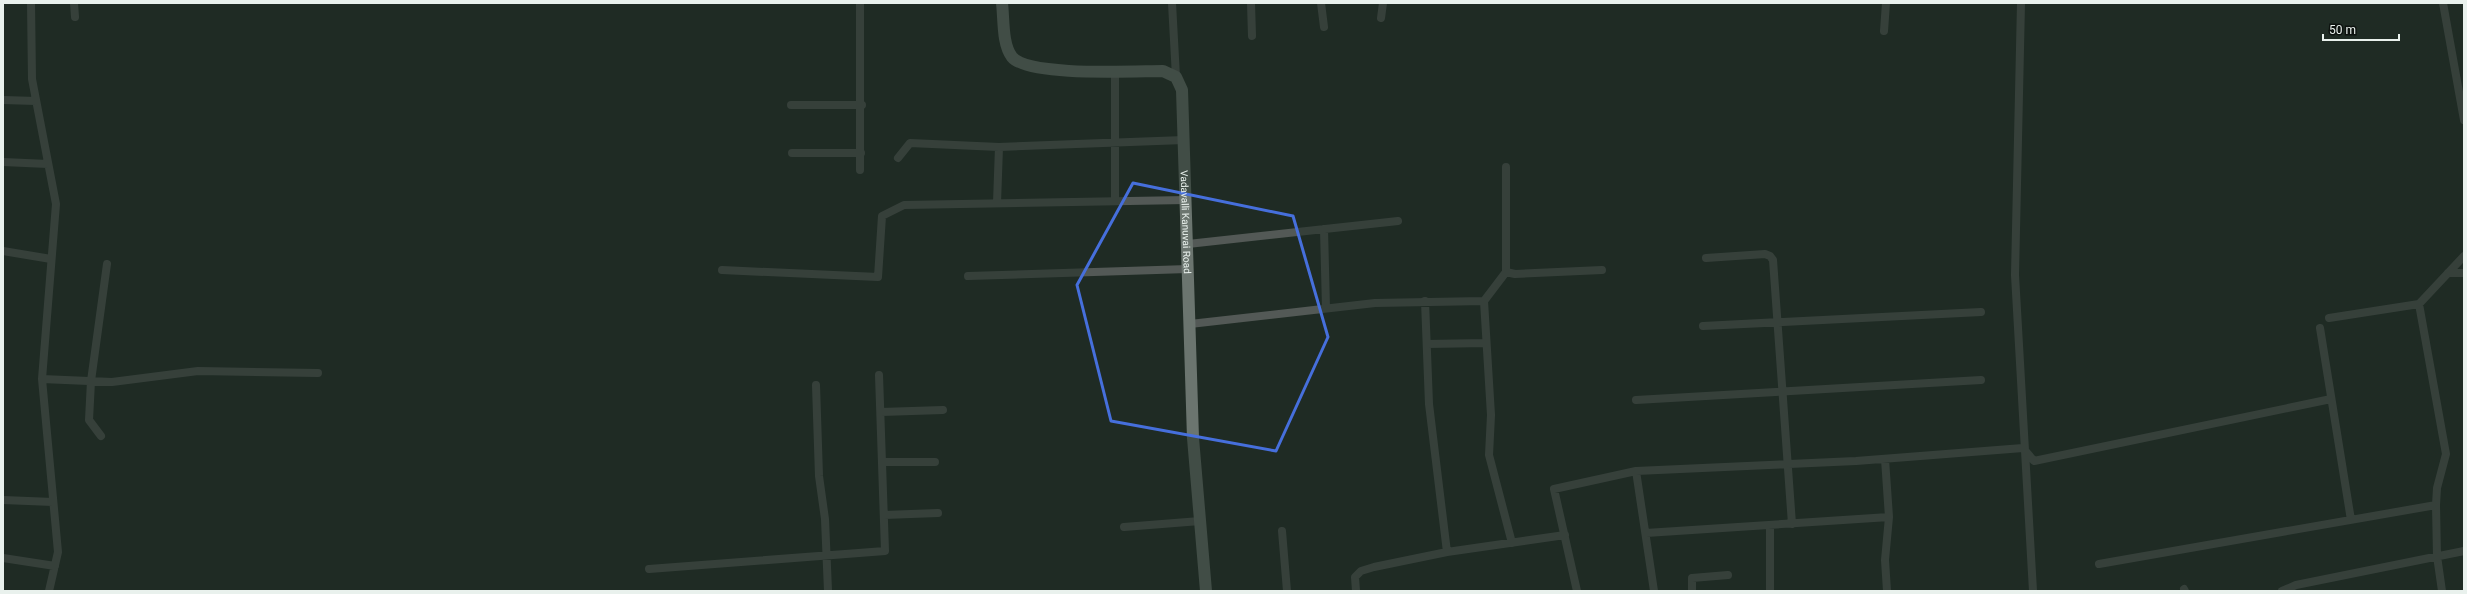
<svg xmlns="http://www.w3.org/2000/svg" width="2467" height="594" viewBox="0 0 2467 594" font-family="Roboto,sans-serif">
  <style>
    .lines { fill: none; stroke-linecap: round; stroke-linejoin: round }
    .street { stroke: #535956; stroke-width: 8 }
    .secondary { stroke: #6b756f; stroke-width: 12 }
    .marked { fill: none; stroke: #466fdc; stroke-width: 3; stroke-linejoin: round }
    .labels { text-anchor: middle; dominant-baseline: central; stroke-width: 4; stroke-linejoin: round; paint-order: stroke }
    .street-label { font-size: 10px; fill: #e9f1ed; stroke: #0d120f }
  </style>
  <rect width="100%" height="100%" fill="#1f2b24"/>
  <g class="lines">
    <path class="street" d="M31,3L32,79L56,204L42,379L58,552L49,591
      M74,3L75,17
      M860,3V170
      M1172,3L1176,77
      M1251,3L1252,36
      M1321,3L1324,27
      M2021,3L2015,275L2033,591
      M2443,3L2464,120
      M1381,18L1383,3
      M1884,31L1886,3
      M1115,71V201
      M3,100L36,101
      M791,105H862
      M792,153H861
      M898,158L910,143L999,147L1184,140
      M3,162L48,164
      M997,203L999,147
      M1324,229L1326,308
      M1188,244L1398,221
      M3,251L51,259
      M1706,258L1765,254L1770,256L1773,260L1792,524
      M722,270L878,277L882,216L904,205L1186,200
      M1506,272L1515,274L1602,270
      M2448,273H2464
      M968,276L1188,269
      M1425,301L1429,404L1447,552
      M1484,301L1506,272V167
      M2419,304L2446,454L2437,488L2436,505L2437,556L2442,591
      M2329,318L2419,304L2464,256
      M1190,324L1375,303L1484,301L1491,415L1489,455L1512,543
      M1703,326L1981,312
      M2320,328L2351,520
      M1427,344L1486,343
      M42,379L112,382L198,371L318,373
      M816,385L819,476L825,519L828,591
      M1636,400L1981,380
      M881,412L943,410
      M101,436L89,420L91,381L107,264
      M1885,459L1889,517L1885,560L1887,591
      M882,462H935
      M1636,471L1654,591
      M3,500L53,502
      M884,515L938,513
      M1770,525V591
      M1124,527L1200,521
      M1282,531L1287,591
      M1646,533L1889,517
      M3,558L55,566
      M2099,564L2436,505
      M649,569L885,551L879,375
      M2184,589L2185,591
      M1356,591L1355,577L1361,571L1374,567L1447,552L1565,535
      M1577,591L1554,489L1636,471L1856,461L2023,448L2034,461L2331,399
      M1692,591V578L1728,575
      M2282,591L2296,585L2464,551"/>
    <path class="secondary" id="s1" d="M1002,3C1004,19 1002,44 1012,57C1028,77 1135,71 1163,71L1176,77L1182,90L1193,438L1206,591"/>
  </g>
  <path d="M0 0H2467V594H0ZM1133,183L1293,216L1328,337L1276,451L1111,421L1077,285Z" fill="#1f2b24" fill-opacity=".55" fill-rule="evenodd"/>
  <path class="marked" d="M1133,183L1293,216L1328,337L1276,451L1111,421L1077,285Z"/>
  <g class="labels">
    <g class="street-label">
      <text stroke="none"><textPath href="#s1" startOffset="370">Vadavalli Kanuvai Road</textPath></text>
    </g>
  </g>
  <rect width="2467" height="594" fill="none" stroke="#e9f1ed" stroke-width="8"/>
  <path d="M2323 34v6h76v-6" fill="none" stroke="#e9f1ed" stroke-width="2"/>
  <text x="2329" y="34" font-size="12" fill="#e9f1ed" stroke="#0d120f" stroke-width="3" paint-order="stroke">50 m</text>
</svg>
